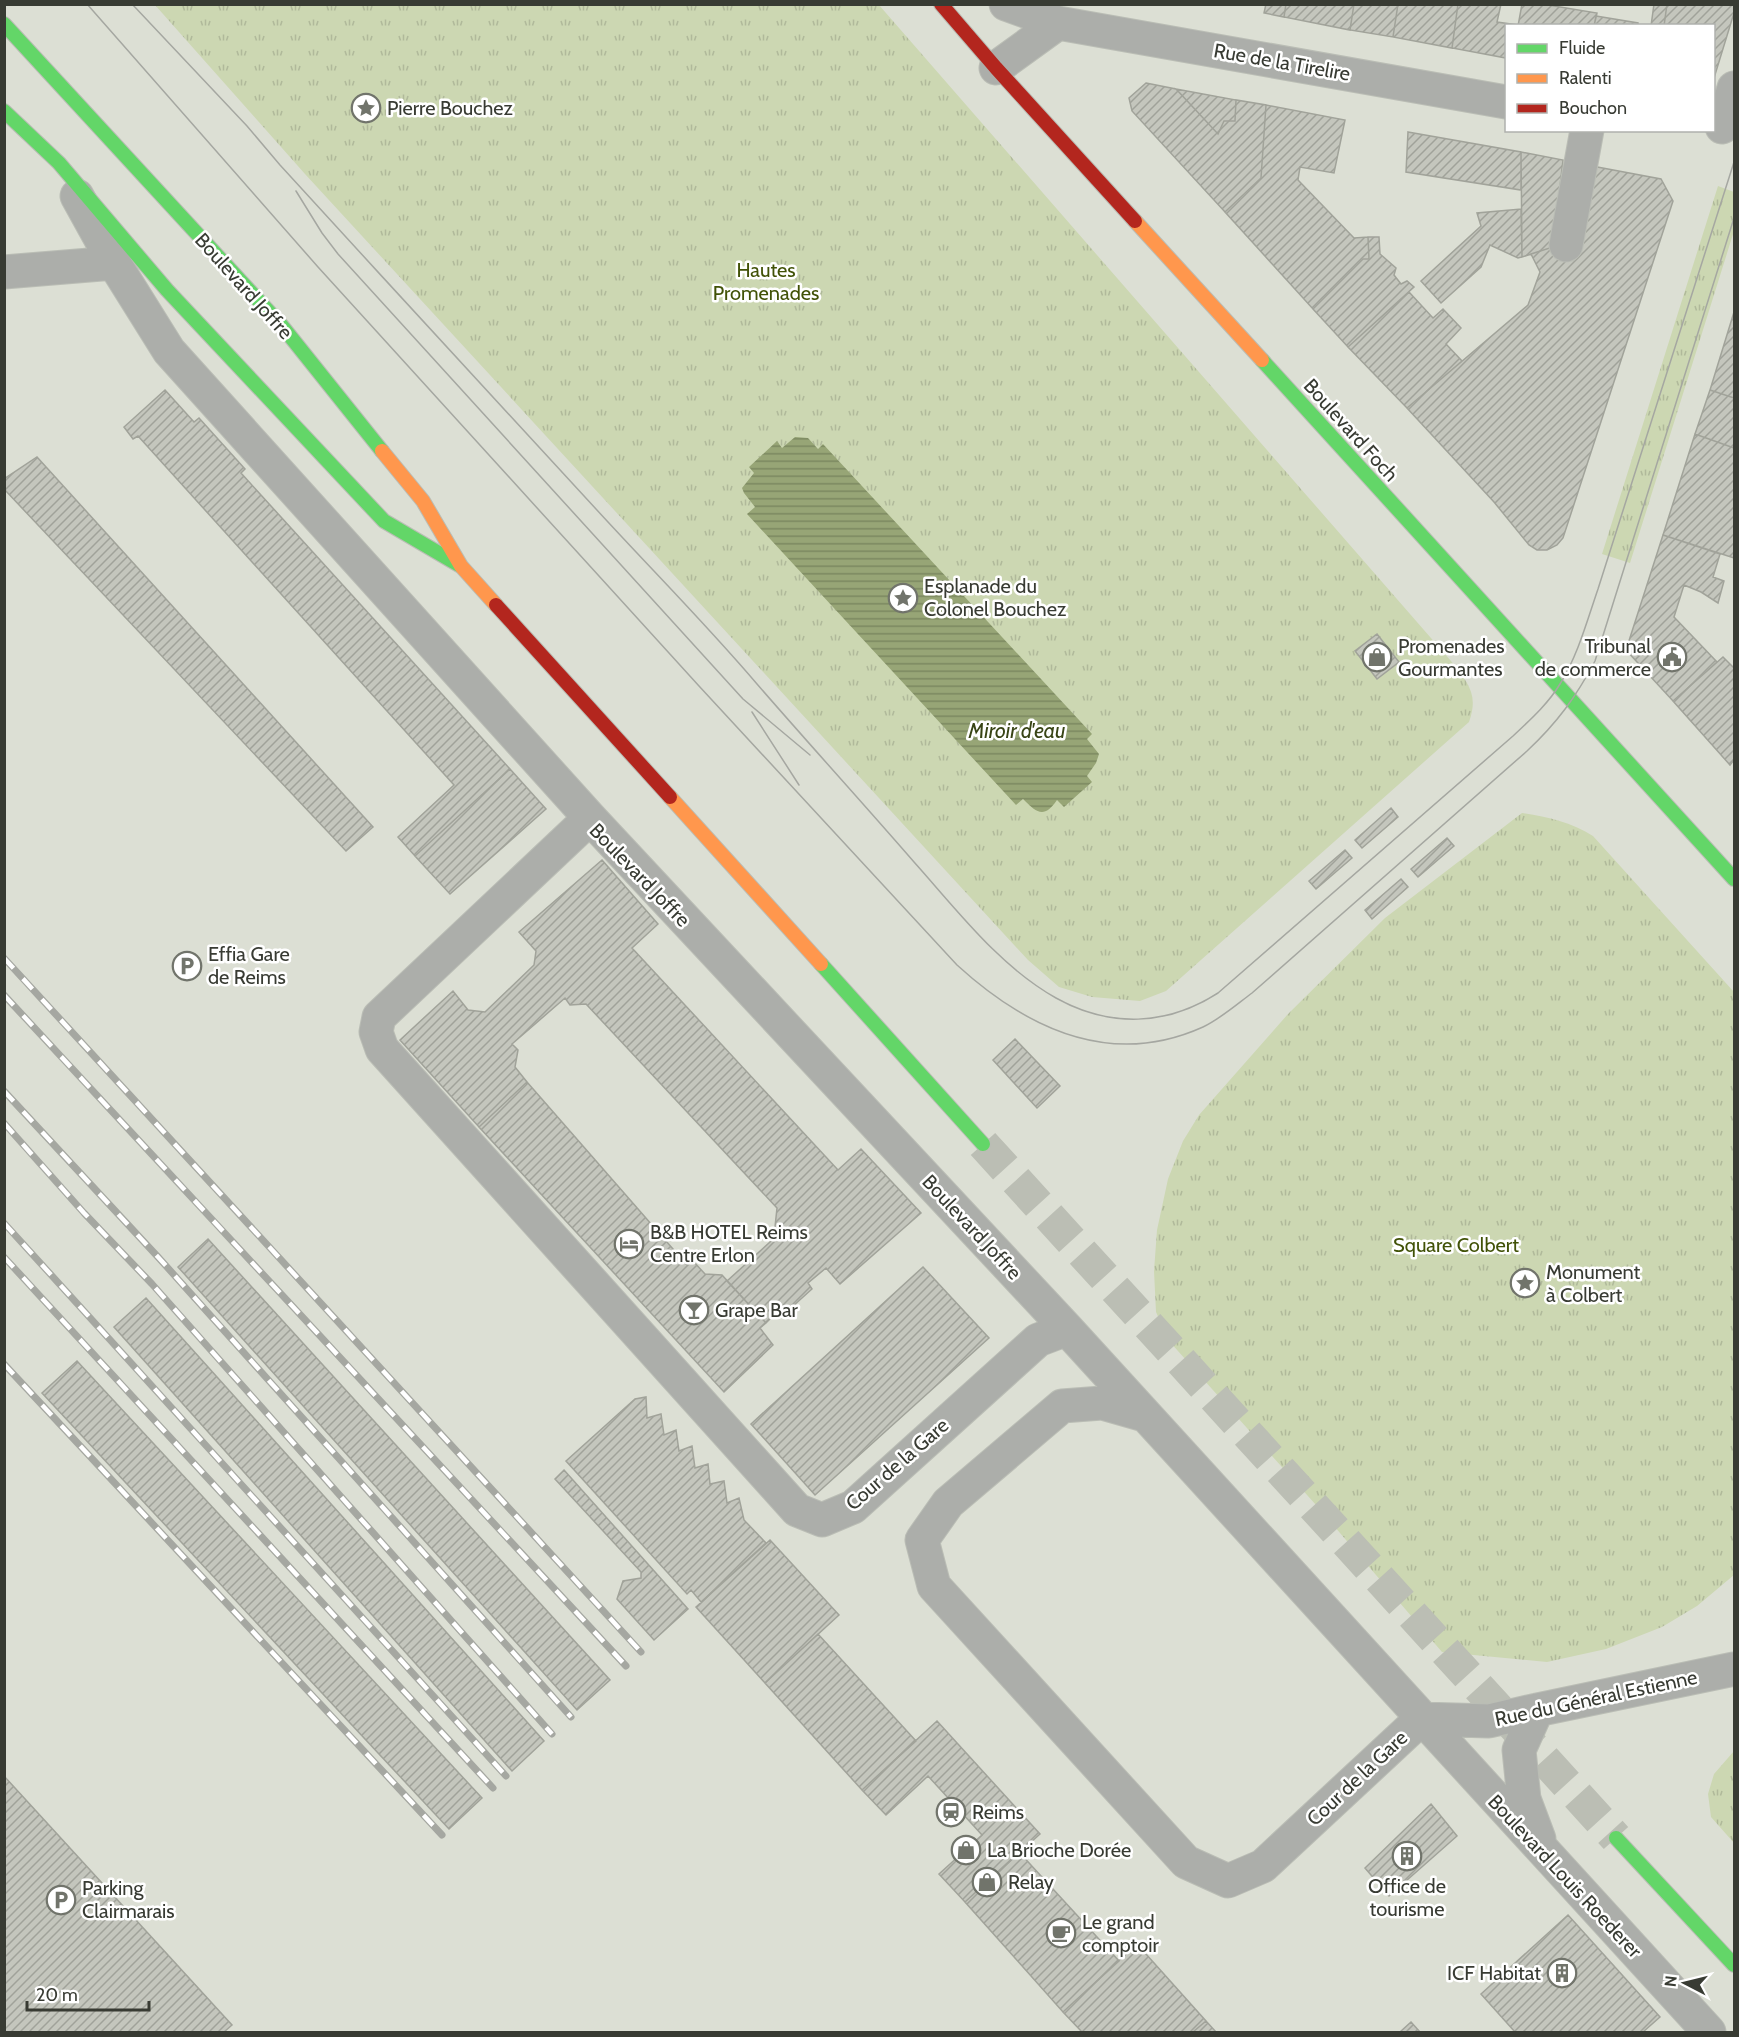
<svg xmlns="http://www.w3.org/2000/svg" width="1739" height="2037" viewBox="0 0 1739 2037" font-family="Cabin,sans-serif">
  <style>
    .grass { fill: url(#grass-tufts) }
    .water { fill: url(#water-rules) }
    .building { fill: url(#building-hatch); stroke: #a1a39a; stroke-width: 1.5 }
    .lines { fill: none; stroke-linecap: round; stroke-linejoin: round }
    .secondary-tunnel { stroke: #bbbeb4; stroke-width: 33; stroke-dasharray: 33 16; stroke-linecap: butt }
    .street-casing { stroke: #babdb5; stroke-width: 35 }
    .fast-casing { stroke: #babdb5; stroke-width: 16 }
    .slow-casing { stroke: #babdb5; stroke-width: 16 }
    .jam-casing { stroke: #babdb5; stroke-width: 16 }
    .street { stroke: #acaeaa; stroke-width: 33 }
    .fast { stroke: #63d668; stroke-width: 14 }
    .slow { stroke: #ff974d; stroke-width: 14 }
    .jam { stroke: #b3261e; stroke-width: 14 }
    .tram { stroke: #a5a7a1; stroke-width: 1.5 }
    .rail-casing { stroke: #a5a7a1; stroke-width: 7 }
    .rail { stroke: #fff; stroke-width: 4.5; stroke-dasharray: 14; stroke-linecap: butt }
    .labels { text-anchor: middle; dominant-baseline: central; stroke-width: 5; stroke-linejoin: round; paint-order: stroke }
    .street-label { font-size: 20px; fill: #383b33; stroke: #fff }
    .poi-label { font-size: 20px; fill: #383b33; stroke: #fff; text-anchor: start }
    .park-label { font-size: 20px; fill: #415207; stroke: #fff }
    .water-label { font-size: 21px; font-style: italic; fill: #384415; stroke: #fff }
  </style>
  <defs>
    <pattern id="grass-tufts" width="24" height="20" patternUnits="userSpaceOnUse" patternTransform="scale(1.5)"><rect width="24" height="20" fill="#ccd7b2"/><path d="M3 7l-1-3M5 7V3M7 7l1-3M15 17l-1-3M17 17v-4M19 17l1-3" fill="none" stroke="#b0b99a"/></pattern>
    <pattern id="water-rules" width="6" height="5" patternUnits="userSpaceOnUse" patternTransform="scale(1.5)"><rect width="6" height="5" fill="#97a576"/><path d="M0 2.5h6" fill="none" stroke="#7c8861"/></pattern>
    <pattern id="building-hatch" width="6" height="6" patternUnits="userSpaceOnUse" patternTransform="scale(1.5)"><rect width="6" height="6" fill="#c4c6bd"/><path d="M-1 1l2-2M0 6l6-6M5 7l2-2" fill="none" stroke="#a0a29a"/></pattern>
  </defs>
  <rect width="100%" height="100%" fill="#dcdfd4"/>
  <path class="grass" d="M155,5H879L1451,661C1468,683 1479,694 1469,722L1166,991L1140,1001L1092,997L1059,987L1028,960L305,174Z
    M1718,186L1734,192V231L1630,563L1602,554Z
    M1522,813C1547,817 1571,822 1593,836L1734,992V1575L1697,1606L1662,1627L1606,1649L1547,1662L1442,1652L1316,1505L1169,1341L1156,1312L1154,1271L1157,1230L1168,1179L1183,1141L1199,1115L1288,1014L1385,918Z
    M1734,1751V1843L1711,1817L1708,1794L1714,1774Z"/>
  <path class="water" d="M795,437L808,438L818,449L823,444L1092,734L1087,739L1099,754L1096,763L1087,776L1092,782L1064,807L1057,800C1044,819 1037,813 1023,799L1016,805L747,514L755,507L744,493L742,488L754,473L749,467L777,441L782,448Z"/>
  <path class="building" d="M1266,4H1286L1284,17L1264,13Z
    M1286,4H1354L1350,30L1284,17Z
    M1354,4H1398L1393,37L1350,30Z
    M1398,4H1458L1452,48L1393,37Z
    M1458,4H1501L1497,22L1518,25L1506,26V58L1452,48Z
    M1522,4H1542L1597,13L1594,26H1518Z
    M1654,4H1667L1664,26H1651Z
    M1667,4H1734V13L1714,78V26H1664Z
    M1596,16L1638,23V26H1594Z
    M1146,83L1176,89L1218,134L1224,121H1235L1236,100L1266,105L1261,178L1225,212L1132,111L1129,98Z
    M1176,89L1236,100L1235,121H1224L1218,134Z
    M1266,105L1345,120L1334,173L1300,167L1298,180L1354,238L1368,237L1369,259H1363L1313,309L1225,212L1261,178Z
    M1408,132L1521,152V190L1406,172Z
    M1521,152L1563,160L1553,247L1522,257Z
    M1592,166L1661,179L1673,201L1563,538L1557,545L1547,550H1537L1529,545L1494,502L1407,408L1528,305L1540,272L1531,254L1553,247Z
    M1521,209L1522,257L1518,258L1490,245L1481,267L1441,303L1421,281L1481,226L1477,213Z
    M1368,237H1379L1380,254L1396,268L1394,275L1401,284L1407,281L1414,287L1348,347L1313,309L1363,259H1369Z
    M1409,292L1433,318L1443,309L1461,328L1446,344L1462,361L1407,408L1348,347Z
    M1734,312V398L1710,390Z
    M165,390L194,422L199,418L245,469L241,473L510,769L415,856L398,837L454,785L138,436L133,439L124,427Z
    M1710,390L1734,398V448L1695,434Z
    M1695,434L1734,448V558L1663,535Z
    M37,457L373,827L346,851L4,489V479Z
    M1663,535L1720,554L1713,577L1724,581L1718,603L1701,592L1684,585L1674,617L1717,662L1673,701L1626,650Z
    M1377,634L1399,662L1377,679L1355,651Z
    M1723,657L1734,668V760L1730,765L1673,701Z
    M510,769L546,809L450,894L415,856Z
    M1391,808L1398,817L1362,848L1355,840Z
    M1447,838L1454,846L1418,877L1411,869Z
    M1345,850L1352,858L1316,889L1309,881Z
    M602,860L658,924L632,948L838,1170L861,1149L921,1213L840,1284L826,1268L808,1283L812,1289L782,1316L777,1312L766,1323L727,1281L780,1233L775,1227L777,1208L586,1004L570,1005L565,998L512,1044L518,1050L515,1067L527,1082L479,1127L400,1040L453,991L468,1010L485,1012L534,965L536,951L519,932Z
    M1401,879L1408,887L1372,919L1365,910Z
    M1015,1039L1060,1086L1037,1108L993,1060Z
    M527,1082L687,1265L693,1261L705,1274L722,1275L766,1323L760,1328L773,1345L724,1392L479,1127Z
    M208,1239L610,1680L577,1710L178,1267Z
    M923,1267L989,1338L815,1495L751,1424Z
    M146,1298L544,1741L512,1771L114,1327Z
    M77,1361L482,1798L449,1829L42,1393Z
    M646,1397L647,1418L661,1414L664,1435L676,1430L679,1451L692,1446L695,1468L708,1464L710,1484L724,1481L727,1503L739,1498L744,1520L766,1543L701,1602L691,1590L687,1594L566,1461L635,1399Z
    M564,1470L688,1609L654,1640L617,1599L623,1581L641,1578V1572L555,1479Z
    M770,1540L839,1615L765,1683L696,1607Z
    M818,1634L916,1741L862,1790L765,1683Z
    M937,1721L1040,1834L965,1902L939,1874L982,1835L928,1776L886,1815L862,1790Z
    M4,1776L232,2025L224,2032H4Z
    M1431,1804L1457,1836L1389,1896L1365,1868Z
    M1019,1852L1119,1961L1063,2012L965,1902Z
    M1568,1915L1660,2017L1643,2032H1515L1481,1994Z
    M1137,1944L1206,2021L1193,2032H1082L1063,2012Z
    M1206,2021L1216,2032H1193Z
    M1411,2022L1420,2032H1400Z"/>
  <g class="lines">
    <path class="secondary-tunnel" d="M983,1144L1616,1838"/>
    <g class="street-casing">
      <path id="street" d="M1006,4L1058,23L1506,102
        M996,68L1058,23
        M1722,127L1734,88
        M77,196L114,263L169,351L590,818L1067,1329L1709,2032
        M1566,245L1587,130
        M4,272L114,263
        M590,818L379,1017L376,1032L382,1049L797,1510L822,1520L853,1507L1038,1340L1067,1329
        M1144,1415L1102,1403L1062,1406L948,1503L922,1540L934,1586L1186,1862L1228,1881L1263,1866L1421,1719
        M1537,1710L1519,1750L1524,1799L1539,1839
        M1421,1719L1489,1721L1537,1710L1734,1669"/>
    </g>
    <g class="fast-casing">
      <path id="fast" d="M4,24L282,326L382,451
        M4,111L59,163L167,290L384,521L459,565
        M1262,360L1734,879
        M821,964L983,1144
        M1616,1838L1734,1965"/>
    </g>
    <g class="slow-casing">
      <path id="slow" d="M1135,221L1262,360
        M382,451L423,501L461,566L496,605
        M670,797L821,964"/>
    </g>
    <g class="jam-casing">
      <path id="jam" d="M941,4L996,68L1135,221
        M496,605L670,797"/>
    </g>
    <use href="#street" class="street"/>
    <use href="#fast" class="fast"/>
    <use href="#slow" class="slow"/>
    <use href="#jam" class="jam"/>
    <path class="tram" d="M87,4L318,267L699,686L957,965C1026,1028 1110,1069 1203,1027C1220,1019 1236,1005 1252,993L1527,751C1557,723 1576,697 1595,661L1734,218
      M132,4L247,126L280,165C385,280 491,395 596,509C650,568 706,624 757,684C809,744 862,802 914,862C957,910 999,966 1056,998C1110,1028 1167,1026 1218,993L1513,736C1530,720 1548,704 1560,684C1578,655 1587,621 1598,589L1734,162
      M296,191L322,233L338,254L743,699L810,755
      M752,712L799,785"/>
    <g class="rail-casing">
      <path id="rail" d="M4,958L641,1652
        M4,995L626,1666
        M4,1091L158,1257L571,1717
        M4,1123L84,1213L152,1284L552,1734
        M4,1223L506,1776
        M4,1257L493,1788
        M4,1364L442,1835"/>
    </g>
    <use href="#rail" class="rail"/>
  </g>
  <defs>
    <g id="sight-ring" transform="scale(1.5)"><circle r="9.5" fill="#fff" stroke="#71746b" stroke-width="1.5"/><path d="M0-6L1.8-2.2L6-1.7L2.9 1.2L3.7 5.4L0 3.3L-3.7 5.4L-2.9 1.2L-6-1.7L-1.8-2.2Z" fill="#71746b"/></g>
    <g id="shop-ring" transform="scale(1.5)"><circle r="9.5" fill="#fff" stroke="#71746b" stroke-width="1.5"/><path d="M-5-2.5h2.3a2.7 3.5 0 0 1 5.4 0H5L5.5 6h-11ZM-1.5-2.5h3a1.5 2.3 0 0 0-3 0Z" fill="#71746b"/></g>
    <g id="civic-ring" transform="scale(1.5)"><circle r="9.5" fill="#fff" stroke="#71746b" stroke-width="1.5"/><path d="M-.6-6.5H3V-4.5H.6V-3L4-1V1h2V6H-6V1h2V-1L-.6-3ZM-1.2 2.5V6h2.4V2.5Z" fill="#71746b"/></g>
    <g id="parking-ring" transform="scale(1.5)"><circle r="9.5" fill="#fff" stroke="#71746b" stroke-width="1.5"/><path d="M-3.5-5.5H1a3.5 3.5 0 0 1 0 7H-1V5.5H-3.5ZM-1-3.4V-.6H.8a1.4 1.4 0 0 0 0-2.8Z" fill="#71746b"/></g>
    <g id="hotel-ring" transform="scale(1.5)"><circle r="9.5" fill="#fff" stroke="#71746b" stroke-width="1.5"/><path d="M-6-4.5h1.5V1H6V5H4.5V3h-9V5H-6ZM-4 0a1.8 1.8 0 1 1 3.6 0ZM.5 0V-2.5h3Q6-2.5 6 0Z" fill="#71746b"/></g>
    <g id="bar-ring" transform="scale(1.5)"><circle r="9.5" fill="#fff" stroke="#71746b" stroke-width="1.5"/><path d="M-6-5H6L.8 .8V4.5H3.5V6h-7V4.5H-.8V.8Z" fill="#71746b"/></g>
    <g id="station-ring" transform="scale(1.5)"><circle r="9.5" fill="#fff" stroke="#71746b" stroke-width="1.5"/><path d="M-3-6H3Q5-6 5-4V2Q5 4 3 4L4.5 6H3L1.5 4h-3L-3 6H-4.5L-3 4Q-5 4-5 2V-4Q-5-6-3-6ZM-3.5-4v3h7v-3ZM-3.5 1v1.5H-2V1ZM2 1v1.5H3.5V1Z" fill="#71746b"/></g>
    <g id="building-ring" transform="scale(1.5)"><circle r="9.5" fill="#fff" stroke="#71746b" stroke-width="1.5"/><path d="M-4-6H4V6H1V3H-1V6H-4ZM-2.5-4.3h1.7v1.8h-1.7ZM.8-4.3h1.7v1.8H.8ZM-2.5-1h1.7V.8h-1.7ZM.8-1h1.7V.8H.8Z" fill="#71746b"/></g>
    <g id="cafe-ring" transform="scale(1.5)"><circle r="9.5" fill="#fff" stroke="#71746b" stroke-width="1.5"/><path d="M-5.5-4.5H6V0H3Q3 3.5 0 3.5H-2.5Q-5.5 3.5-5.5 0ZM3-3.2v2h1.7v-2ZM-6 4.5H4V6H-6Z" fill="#71746b"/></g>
  </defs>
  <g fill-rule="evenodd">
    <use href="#sight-ring" x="366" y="108"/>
    <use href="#sight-ring" x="903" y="598"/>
    <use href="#shop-ring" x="1377" y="657"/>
    <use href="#civic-ring" x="1672" y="657"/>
    <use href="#parking-ring" x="187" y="966"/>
    <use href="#hotel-ring" x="629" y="1244"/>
    <use href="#sight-ring" x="1525" y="1283"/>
    <use href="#bar-ring" x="694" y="1310"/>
    <use href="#station-ring" x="951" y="1812"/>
    <use href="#shop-ring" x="966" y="1850"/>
    <use href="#building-ring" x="1407" y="1856"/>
    <use href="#shop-ring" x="987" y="1882"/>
    <use href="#parking-ring" x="61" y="1900"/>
    <use href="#cafe-ring" x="1061" y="1933"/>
    <use href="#building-ring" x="1562" y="1973"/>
  </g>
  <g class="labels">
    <g class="street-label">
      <text transform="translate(1282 62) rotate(10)">Rue de la Tirelire</text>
      <text transform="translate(244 286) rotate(48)">Boulevard Joffre</text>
      <text transform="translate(1351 430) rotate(48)">Boulevard Foch</text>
      <text transform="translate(640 875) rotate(46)">Boulevard Joffre</text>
      <text transform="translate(972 1227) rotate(47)">Boulevard Joffre</text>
      <text transform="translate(897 1464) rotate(-41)">Cour de la Gare</text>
      <text transform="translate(1596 1698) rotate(-12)">Rue du Général Estienne</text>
      <text transform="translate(1357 1778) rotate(-43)">Cour de la Gare</text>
      <text transform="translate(1565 1876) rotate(47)">Boulevard Louis Roederer</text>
    </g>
    <g class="poi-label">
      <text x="387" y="108">Pierre Bouchez</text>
      <text x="924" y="586">Esplanade du<tspan x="924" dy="23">Colonel Bouchez</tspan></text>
      <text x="1398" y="646">Promenades<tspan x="1398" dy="23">Gourmantes</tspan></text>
      <text x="1651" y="646" text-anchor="end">Tribunal<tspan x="1651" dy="23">de commerce</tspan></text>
      <text x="208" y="954">Effia Gare<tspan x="208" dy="23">de Reims</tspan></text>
      <text x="650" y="1232">B&amp;B HOTEL Reims<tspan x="650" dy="23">Centre Erlon</tspan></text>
      <text x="1546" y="1272">Monument<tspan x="1546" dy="23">à Colbert</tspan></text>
      <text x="715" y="1310">Grape Bar</text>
      <text x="972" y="1812">Reims</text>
      <text x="987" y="1850">La Brioche Dorée</text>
      <text x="1008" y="1882">Relay</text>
      <text x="1407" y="1886" text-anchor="middle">Office de<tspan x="1407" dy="23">tourisme</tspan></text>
      <text x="82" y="1888">Parking<tspan x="82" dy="23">Clairmarais</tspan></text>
      <text x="1082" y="1922">Le grand<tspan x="1082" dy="23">comptoir</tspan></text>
      <text x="1541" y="1973" text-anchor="end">ICF Habitat</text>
    </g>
    <g class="park-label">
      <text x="766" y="270">Hautes<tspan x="766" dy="23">Promenades</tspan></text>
      <text x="1456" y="1245">Square Colbert</text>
    </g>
    <g class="water-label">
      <text x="1017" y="730">Miroir d'eau</text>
    </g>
  </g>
  <rect width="1739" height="2037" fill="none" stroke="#383b33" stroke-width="12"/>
  <rect x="1505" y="24" width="210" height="108" fill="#ffffff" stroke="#afb1ad" stroke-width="1.5"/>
  <rect x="1517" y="44" width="30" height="9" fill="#63d668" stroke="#afb1ad" stroke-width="1.5"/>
  <text x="1559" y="54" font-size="18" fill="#383b33">Fluide</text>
  <rect x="1517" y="74" width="30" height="9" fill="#ff974d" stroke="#afb1ad" stroke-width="1.5"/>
  <text x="1559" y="84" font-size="18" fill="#383b33">Ralenti</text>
  <rect x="1517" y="104" width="30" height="9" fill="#b3261e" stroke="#afb1ad" stroke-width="1.5"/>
  <text x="1559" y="114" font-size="18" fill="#383b33">Bouchon</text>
  <g transform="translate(1685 1983) rotate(277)" stroke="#ffffff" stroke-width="4.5" paint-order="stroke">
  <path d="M0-4.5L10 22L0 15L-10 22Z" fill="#383b33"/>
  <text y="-9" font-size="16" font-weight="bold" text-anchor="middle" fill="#383b33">N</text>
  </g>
  <path d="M27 2001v9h122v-9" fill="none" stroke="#383b33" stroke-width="3"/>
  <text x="36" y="2001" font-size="18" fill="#383b33" stroke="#ffffff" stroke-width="4.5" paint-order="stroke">20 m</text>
</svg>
